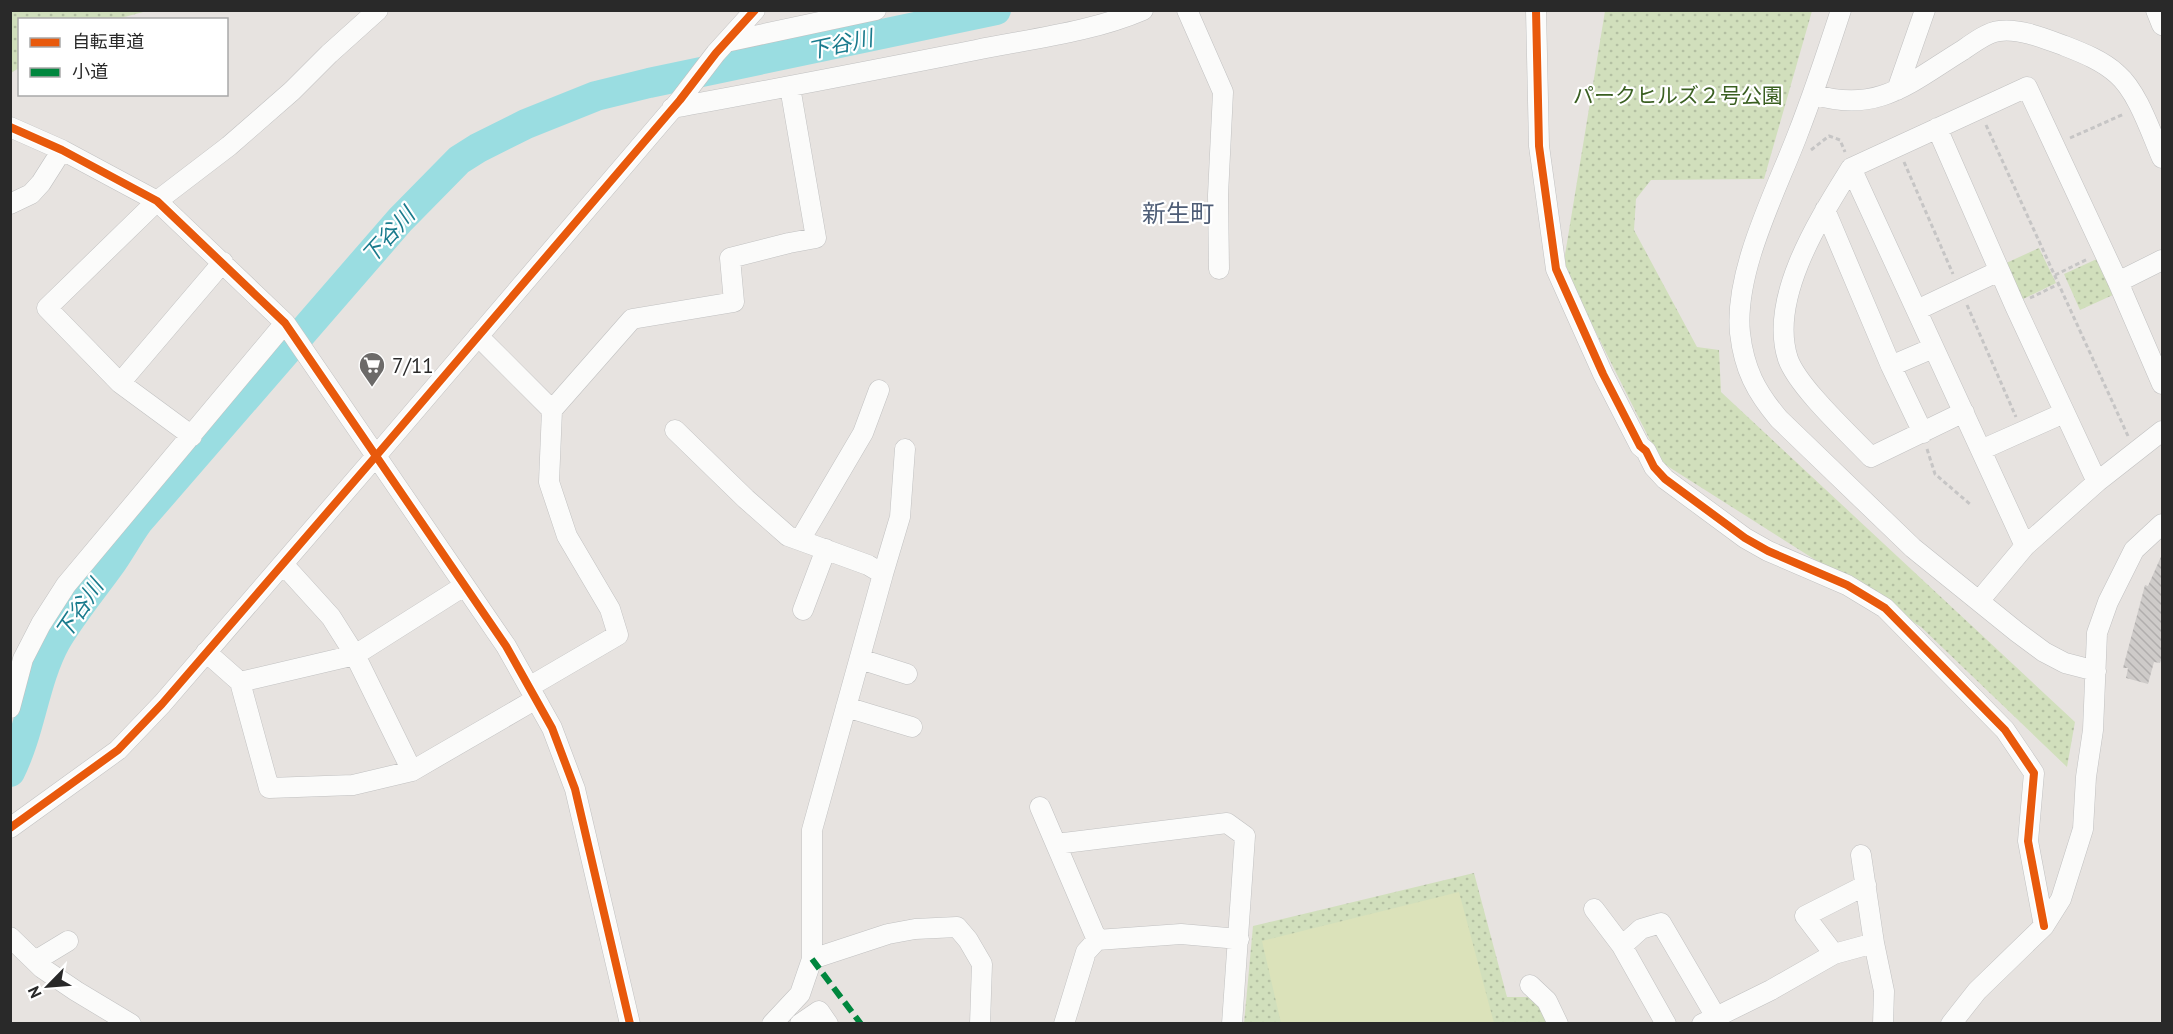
<svg xmlns="http://www.w3.org/2000/svg" width="2173" height="1034" viewBox="0 0 2173 1034" font-family="'PT Sans','Noto Sans JP',sans-serif">
  <style>
    .grass { fill: url(#grass-dots) }
    .pitch { fill: #dbe2ba }
    .lines { fill: none; stroke-linecap: round; stroke-linejoin: round }
    .river { stroke: #9adde1; stroke-width: 30 }
    .building { fill: url(#building-back-hatch) }
    .minor-casing { stroke: #c1c1c1; stroke-width: 21 }
    .path { stroke: #c6c5c5; stroke-width: 3; stroke-dasharray: 4.5 3; stroke-linecap: butt }
    .minor { stroke: #fbfbfa; stroke-width: 20 }
    .quiet { stroke: #00873e; stroke-width: 6; stroke-dasharray: 12 6; stroke-linecap: butt }
    .cycleway-casing { stroke: #fff; stroke-width: 11 }
    .cycleway { stroke: #e8590c; stroke-width: 8 }
    .labels { text-anchor: middle; dominant-baseline: central; stroke-width: 4.5; stroke-linejoin: round; paint-order: stroke }
    .park-label { font-size: 21px; fill: #3a5f21; stroke: #fff }
    .poi-label { font-size: 21px; fill: #292929; stroke: #fff; text-anchor: start }
    .water-label { font-size: 22px; font-style: italic; fill: #1a7b8d; stroke: #fff }
    .quarter-label { font-size: 24px; fill: #4e5d76; stroke: #fff }
  </style>
  <defs>
    <pattern id="grass-dots" width="8" height="8" patternUnits="userSpaceOnUse" patternTransform="scale(1.5)"><rect width="8" height="8" fill="#d1dfbc"/><path d="M2 2h.1M6 6h.1" fill="none" stroke="#b3bfa2" stroke-width="1.8" stroke-linecap="round"/></pattern>
    <pattern id="building-back-hatch" width="6" height="6" patternUnits="userSpaceOnUse" patternTransform="scale(1.5)"><rect width="6" height="6" fill="#cecbc9"/><path d="M-1 5l2 2M0 0l6 6M5-1l2 2" fill="none" stroke="#b1aead"/></pattern>
  </defs>
  <rect width="100%" height="100%" fill="#e7e3e0"/>
  <path class="grass" d="M11,10H147V11L117,19L20,20L19,68L11,73Z
    M1605,11H1812L1764,179L1651,180L1636,199L1634,230L1697,347L1719,350L1721,392L2075,722L2067,767L1921,627L1661,462L1563,267Z
    M2039,248L2056,283L2021,300L2004,264Z
    M2099,258L2115,294L2080,310L2064,274Z
    M1474,873L1507,997H1537L1553,1024H1244L1253,926Z"/>
  <path class="pitch" d="M1459,892L1494,1023H1281L1262,941Z"/>
  <g class="lines">
    <path class="river" d="M10,772C31,730 34,681 56,641C72,614 92,590 110,565C120,551 128,536 138,522L400,220L459,160L478,148L526,124L596,96L649,83L996,10"/>
  </g>
  <path class="building" d="M2163,552V655L2160,663L2154,662L2148,684L2126,678L2128,668H2123L2145,585L2148,586Z"/>
  <g class="lines">
    <g class="minor-casing">
      <path id="minor" d="M1187,10L1223,92L1218,195L1219,269
        M1536,10L1539,146L1556,269L1603,374L1640,446L1646,451L1654,467L1665,479L1745,538L1768,551L1847,585L1885,608L2005,730L2034,773L2028,841L2044,926
        M1841,10C1827,53 1813,95 1797,136C1775,193 1734,272 1740,333C1744,369 1756,392 1779,419L1913,548L2017,632L2044,652L2065,663L2096,671
        M2156,10L2162,25
        M726,42L876,10
        M1897,90L1925,10
        M1813,94C1878,115 1912,81 1963,50C1973,43 1988,32 1999,31C2020,28 2046,39 2065,46C2083,53 2103,61 2117,74C2138,92 2151,133 2162,158
        M672,108C773,90 874,70 976,50C1030,39 1092,32 1143,10
        M10,127L62,150L157,201L285,323L506,646L552,728L575,789L630,1024
        M1937,128L2015,306L2097,482
        M1851,168C1820,218 1768,298 1788,359C1798,387 1849,434 1871,457L1964,412
        M10,204L31,194L41,183L62,150
        M1825,210L1891,366L1923,433
        M2118,282L2162,384
        M1917,310L1999,271
        M478,336L552,410L549,482L567,536L610,609L618,635L529,687
        M1891,366L1933,348
        M120,383L223,262
        M552,410L632,319L734,302L730,258L789,243L816,238L790,87
        M675,430L746,499L788,536L868,565L883,574L812,830V959L800,994L772,1024
        M192,436L120,383L47,308L157,201L229,146L292,91L329,54L378,10
        M1981,450L2064,413
        M800,540L863,433L879,390
        M2025,546L1851,168L2027,87L2118,282L2162,260
        M283,564L331,617L355,655L412,771
        M883,574L900,517L905,449
        M1979,601L2025,546L2097,482L2162,431
        M803,610L826,549
        M206,652L240,682L269,788L353,785L412,771L536,699
        M860,659L907,674
        M240,682L355,655L464,586
        M846,707L912,727
        M10,708L23,659L41,624L66,585L285,323
        M1040,807L1097,940
        M10,828L118,750L162,704L376,456L680,100L716,53L755,10
        M1056,844L1227,823L1245,836L1232,1024
        M1594,909L1622,946L1666,1024
        M10,937L42,968L76,991L131,1024
        M1874,943L1884,991L1883,1024
        M1622,946L1641,929L1661,923L1716,1017
        M1834,954L1805,916L1866,885
        M812,959L888,934L915,929L957,927L968,940L982,964L980,1024
        M35,961L68,941
        M1530,985L1547,1001L1558,1024
        M800,1024L819,1011L828,1024
        M1064,1024L1086,952L1097,940L1181,934L1239,939
        M1702,1024L1771,990L1834,954L1874,943L1861,855
        M1951,1024L1977,991L2044,926L2061,899L2083,829L2086,777L2093,730L2097,633L2108,602L2134,550L2162,524"/>
    </g>
    <path class="path" d="M1986,125L2128,436
      M2070,138L2124,114
      M1811,150L1829,136L1840,140L1845,152
      M1904,162L1953,274
      M2055,275L2088,259
      M2030,298L2059,284
      M1967,305L2016,417
      M1927,449L1935,474L1971,505"/>
    <use href="#minor" class="minor"/>
    <path class="quiet" d="M812,959L861,1024"/>
    <g class="cycleway-casing">
      <path id="cycleway" d="M1536,10L1539,146L1556,269L1603,374L1640,446L1646,451L1654,467L1665,479L1745,538L1768,551L1847,585L1885,608L2005,730L2034,773L2028,841L2044,926
        M10,127L62,150L157,201L285,323L506,646L552,728L575,789L630,1024
        M10,828L118,750L162,704L376,456L680,100L716,53L755,10"/>
    </g>
    <use href="#cycleway" class="cycleway"/>
  </g>
  <defs>
    <g id="supermarket-pin" transform="scale(1.35)"><path d="M0 17L-7.5 6A9.5 9.5 0 1 1 7.5 6Z" fill="#6c6a69" stroke="#fff"/><path d="M-6-5.5h2.5l.6 2H6L4.5 2H-2.5L-4.4-4H-6ZM-1.5 3.2a1.3 1.3 0 1 0 .1 0ZM3 3.2a1.3 1.3 0 1 0 .1 0Z" fill="#fff"/></g>
  </defs>
  <g fill-rule="evenodd">
    <use href="#supermarket-pin" x="372" y="365"/>
  </g>
  <g class="labels">
    <g class="park-label">
      <text x="1678" y="95">パークヒルズ２号公園</text>
    </g>
    <g class="poi-label">
      <text x="392" y="365">7/11</text>
    </g>
    <g class="water-label">
      <text transform="translate(840 44) rotate(-12)">下谷川</text>
      <text transform="translate(388 235) rotate(-48)">下谷川</text>
      <text transform="translate(79 609) rotate(-56)">下谷川</text>
    </g>
    <g class="quarter-label">
      <text x="1178" y="213">新生町</text>
    </g>
  </g>
  <rect width="2173" height="1034" fill="none" stroke="#292929" stroke-width="24"/>
  <rect x="18" y="18" width="210" height="78" fill="#ffffff" stroke="#a9a9a9" stroke-width="1.5"/>
  <rect x="30" y="38" width="30" height="9" fill="#e8590c" stroke="#a9a9a9" stroke-width="1.5"/>
  <text x="72" y="48" font-size="18" fill="#292929">自転車道</text>
  <rect x="30" y="68" width="30" height="9" fill="#00873e" stroke="#a9a9a9" stroke-width="1.5"/>
  <text x="72" y="78" font-size="18" fill="#292929">小道</text>
  <g transform="translate(48 986) rotate(245)" stroke="#ffffff" stroke-width="4.5" paint-order="stroke">
  <path d="M0-4.5L10 22L0 15L-10 22Z" fill="#292929"/>
  <text y="-9" font-size="16" font-weight="bold" text-anchor="middle" fill="#292929">N</text>
  </g>
</svg>
